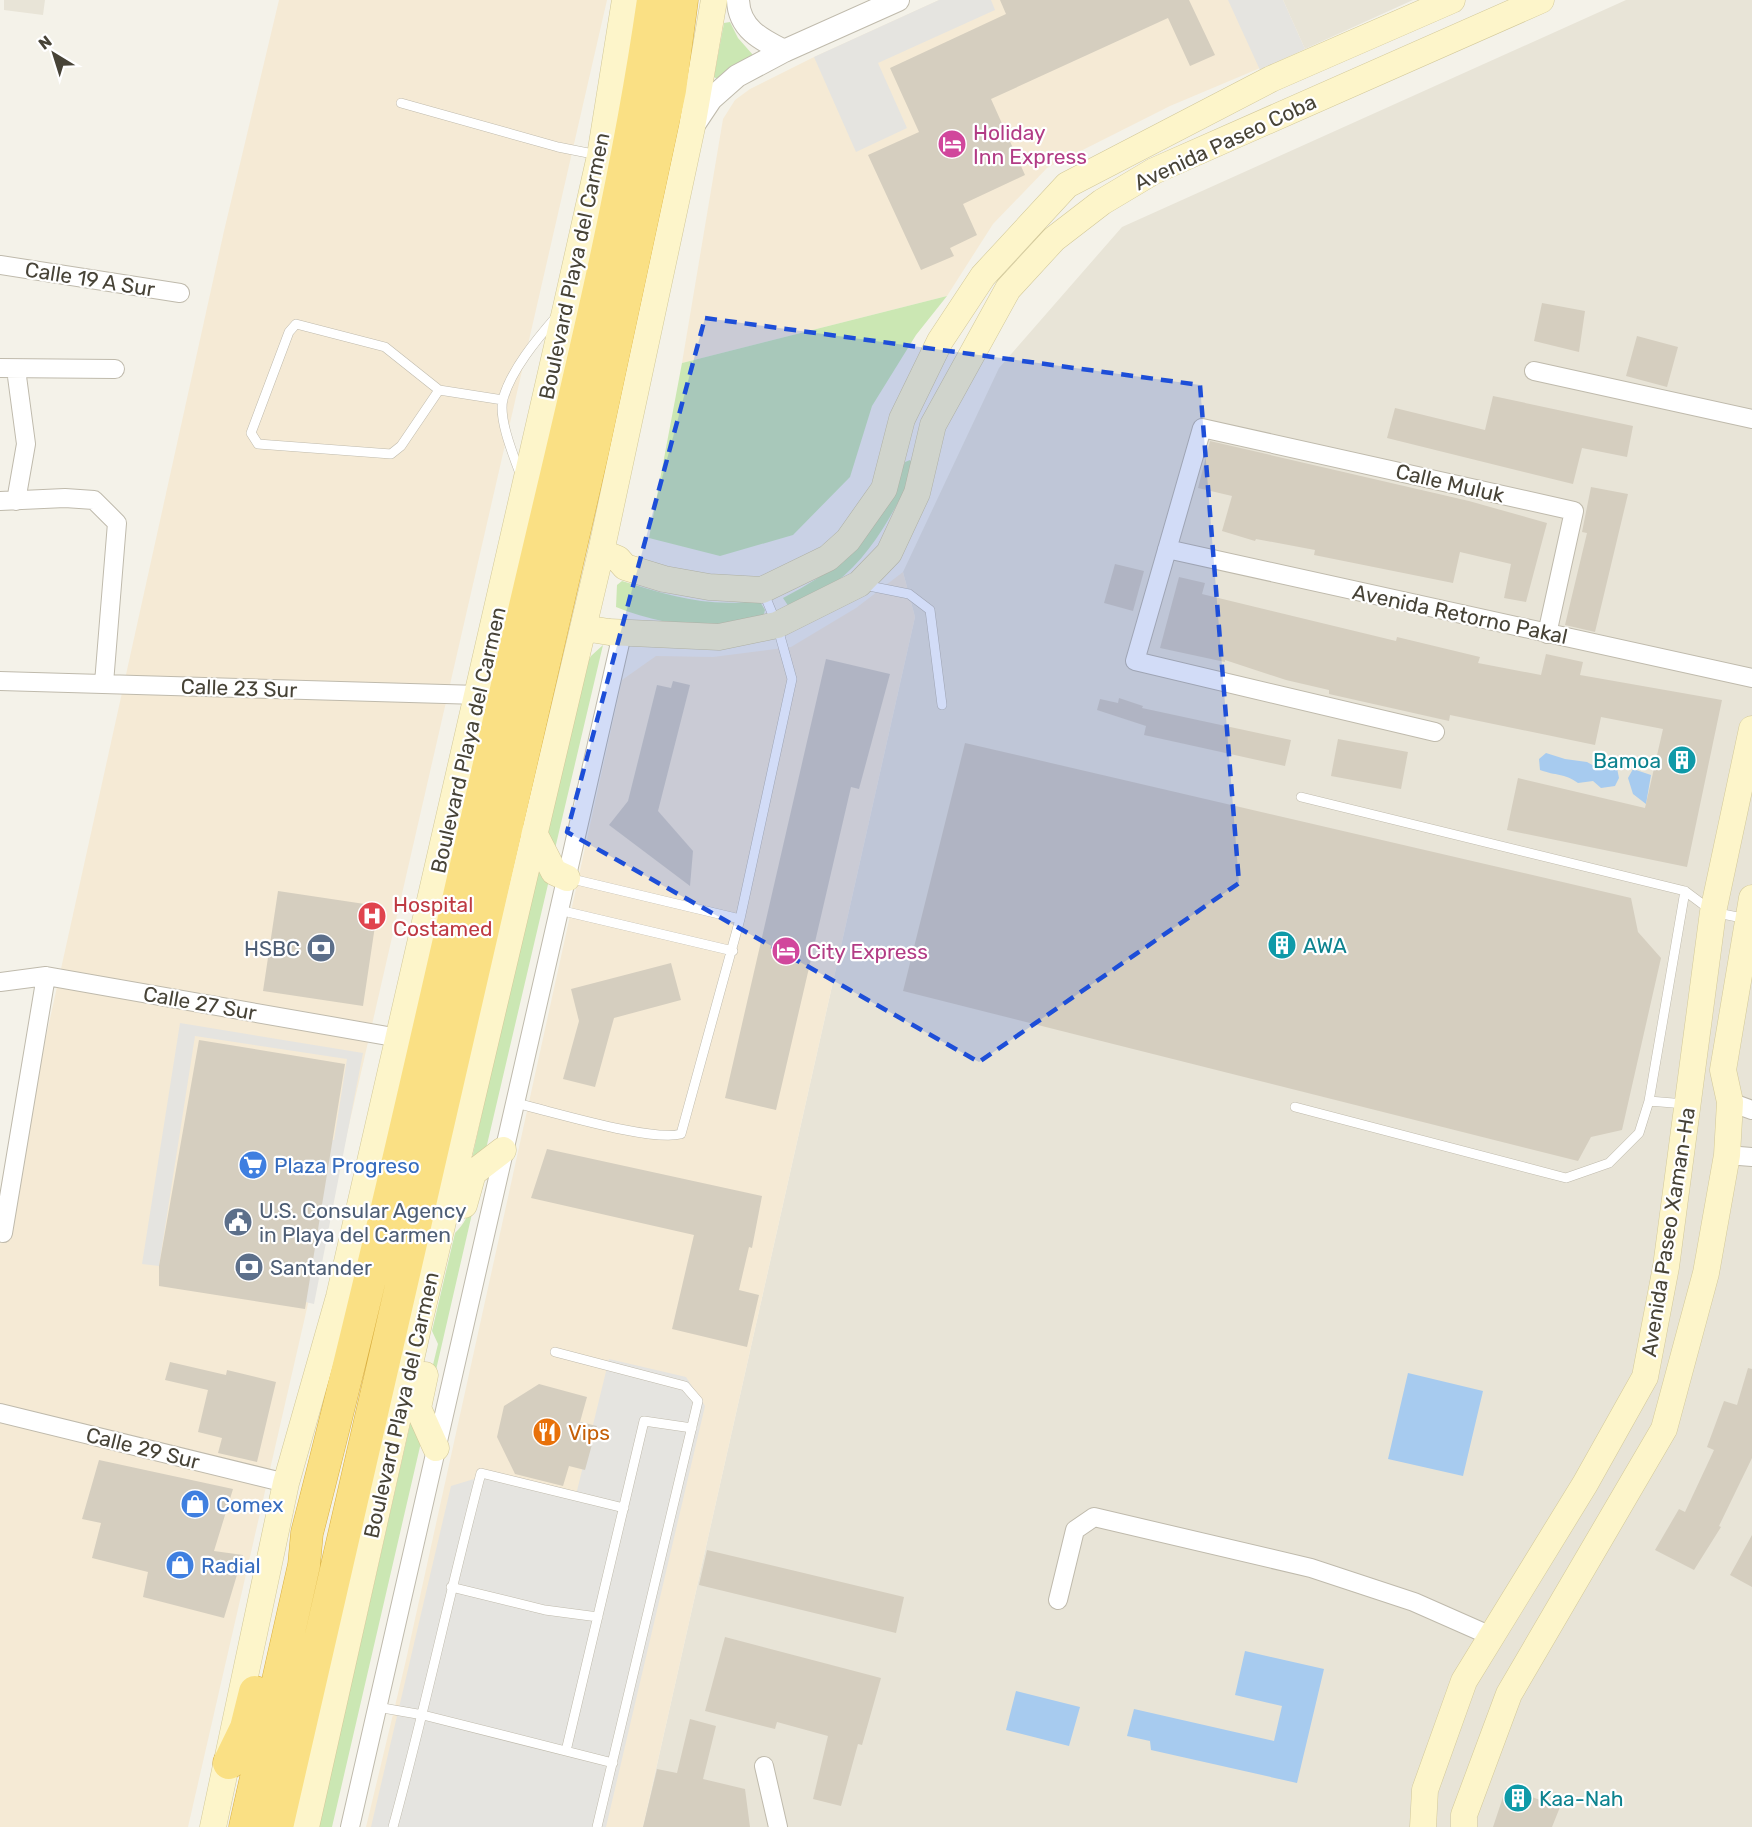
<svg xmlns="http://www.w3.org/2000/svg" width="1752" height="1827" viewBox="0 0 1752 1827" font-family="Rubik,sans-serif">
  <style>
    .residential { fill: #e8e4d7 }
    .commercial { fill: #f5ead5 }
    .green { fill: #cbe7b3 }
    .parking { fill: #e5e4e0 }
    .water { fill: #a7cbef }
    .building { fill: #d5cebf }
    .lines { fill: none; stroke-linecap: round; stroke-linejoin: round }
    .service-casing { stroke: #bfbaac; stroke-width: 10 }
    .minor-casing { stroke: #bfbaac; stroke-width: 20 }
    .tertiary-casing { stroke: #bfbaac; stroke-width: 24 }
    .secondary-casing { stroke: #d2c899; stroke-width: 27 }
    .trunk-casing { stroke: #d9ae3e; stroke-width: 33 }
    .service { stroke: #fff; stroke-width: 9 }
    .minor { stroke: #fff; stroke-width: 18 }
    .tertiary { stroke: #fff; stroke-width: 22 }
    .secondary { stroke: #fdf5ca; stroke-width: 26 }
    .trunk { stroke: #fae084; stroke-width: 32 }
    .marked { fill: #1d4ed8; fill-opacity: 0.2; stroke: #1d4ed8; stroke-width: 4.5; stroke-dasharray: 12 8; stroke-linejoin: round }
    .labels { text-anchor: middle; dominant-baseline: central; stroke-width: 4.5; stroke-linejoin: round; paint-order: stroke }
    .hotel-label { font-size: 21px; fill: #b23c85; stroke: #fff; text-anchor: start }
    .street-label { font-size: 21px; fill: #474337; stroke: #fff }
    .culture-label { font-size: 21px; fill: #0d838f; stroke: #fff; text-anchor: start }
    .health-label { font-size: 21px; fill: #be3a42; stroke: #fff; text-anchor: start }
    .service-label { font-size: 21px; fill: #4e5e75; stroke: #fff; text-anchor: start }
    .shop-label { font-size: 21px; fill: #366cbe; stroke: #fff; text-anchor: start }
    .food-label { font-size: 21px; fill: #c56008; stroke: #fff; text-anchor: start }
  </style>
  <rect width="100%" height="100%" fill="#f4f2e9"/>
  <path class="residential" d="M4,0H45L43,15L4,10Z
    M1283,0H1413L1305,49Z
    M1626,0H1752V1827H643L915,617L903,572L999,368L1122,227Z"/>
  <path class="commercial" d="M279,0H607L188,1827H0V1245L224,231Z
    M939,0H1283L1305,49L1170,106L1047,168L993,224L947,296L682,363L723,119L735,100L750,89L814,57Z
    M903,572L915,617L643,1827H366L406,1660L622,680L656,656L713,657L791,647L856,608Z"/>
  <path class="green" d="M730,22L738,38L753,55L717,79L714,77L724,23Z
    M947,296L916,335L872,406L850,477L793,535L720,556L649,538L682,363Z
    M910,460L915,468C896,509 872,555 835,583C821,593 804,599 789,607L783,598C851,563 877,532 905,462Z
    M622,581C667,595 712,609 759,600L765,610L762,621C712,631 663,626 616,607L617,585Z
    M603,645L554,853L545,835L586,665L591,656Z
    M538,860L549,880L486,1149L471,1163Z
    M480,1179L427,1409L425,1398L438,1344L432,1331L455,1233C475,1214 467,1200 480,1179Z
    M412,1416L422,1438L332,1827H319Z"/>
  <path class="parking" d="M939,0H991L995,10L878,63L907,128L856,152L814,57Z
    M1228,0H1283L1305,49L1260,70Z
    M180,1023L363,1053L314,1304L297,1300L268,1130L334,1140L347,1059L195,1036L159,1266L142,1264Z
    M609,1359L686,1377L705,1406L606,1827H371L451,1486L487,1475L576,1495Z"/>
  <path class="water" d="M1546,753L1565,759L1587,762L1596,767L1610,765L1617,768L1619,778L1615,786L1601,788L1593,781L1578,783C1564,773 1556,776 1540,770L1539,759Z
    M1633,769L1651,775L1646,804L1633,794L1628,778Z
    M1408,1373L1483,1391L1463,1476L1388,1459Z
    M1245,1651L1324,1669L1297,1783L1151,1750L1150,1741L1127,1736L1134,1709L1274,1741L1282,1706L1235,1695Z
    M1016,1691L1080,1707L1069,1746L1006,1730Z"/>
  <path class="building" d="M1000,0H1189L1215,55L1190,66L1168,18L991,99L1025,175L963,204L977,235L950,248L954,256L921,270L868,155L919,132L890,68L1006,14Z
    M1542,303L1585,311L1579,352L1534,341Z
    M1637,336L1678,347L1667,387L1626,376Z
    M1493,396L1633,426L1627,457L1582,448L1573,484L1387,438L1395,408L1485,430Z
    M1210,441L1469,501L1547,523L1526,602L1504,598L1511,564L1460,552L1453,583L1314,555L1315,550L1256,539L1255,541L1222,531L1232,496L1198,488Z
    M1591,487L1628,494L1595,632L1565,625L1587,533L1582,532Z
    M1115,564L1144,571L1133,611L1104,603Z
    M1179,577L1205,583L1202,594L1396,641L1397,637L1480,657L1478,663L1541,675L1546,654L1583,662L1580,675L1722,700L1687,867L1507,830L1518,778L1645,808L1663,729L1601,717L1595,745L1450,715L1449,721L1329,694V690L1286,680L1225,660V662L1160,648Z
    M826,659L890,674L859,789L851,787L776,1110L725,1098Z
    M673,681L690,685L658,811L693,851L690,886L609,825L628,801L657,685L671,688Z
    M1119,698L1143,706L1142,708L1291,740L1285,766L1144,735L1146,726L1097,710L1100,699L1118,703Z
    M1338,739L1408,752L1401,789L1331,776Z
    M965,743L1631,898L1638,932L1661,958L1622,1130L1591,1137L1578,1161L903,991Z
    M278,891L378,906L363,1006L263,991Z
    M671,963L681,1000L614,1018L595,1087L563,1079L579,1021L571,989Z
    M199,1040L345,1064L305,1309L159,1286V1266Z
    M547,1149L762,1196L752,1248L749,1247L739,1290L759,1295L747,1347L672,1329L694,1235L531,1198Z
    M170,1362L226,1375L227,1370L276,1382L257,1462L218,1453L222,1438L198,1432L208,1390L165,1380Z
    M1748,1368L1752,1369V1458L1719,1526L1721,1527L1694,1570L1655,1550L1679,1509L1685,1512L1714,1450L1707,1447L1724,1401L1737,1405Z
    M539,1384L587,1397L580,1422L597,1426L585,1470L569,1466L563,1486L515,1474L497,1437L504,1406Z
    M99,1460L233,1489L214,1551L243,1555L224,1618L143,1597L148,1572L92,1558L101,1523L82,1519Z
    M1752,1535V1587L1730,1575Z
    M707,1550L904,1597L896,1633L699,1585Z
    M725,1637L881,1678L862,1745L858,1744L841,1806L813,1799L828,1736L777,1722L775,1729L705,1711Z
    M690,1719L716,1726L703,1779L745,1789L750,1827H643L657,1769L677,1773Z
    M1506,1788L1560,1807L1552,1827H1493Z"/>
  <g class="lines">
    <g class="service-casing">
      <path id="service" d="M401,103L558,147L598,155
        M439,390L385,347L296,324L289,332L251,433L258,444L391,454L401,446L439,390L503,400
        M521,476C514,457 498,419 503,399C511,370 537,339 556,317
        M864,585L909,594L930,610L942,705
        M1301,797L1685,891L1713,912L1747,919
        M568,878L740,919
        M559,910L733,951
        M1649,1101L1685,1104
        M515,1103C551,1111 650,1142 681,1134L740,919L792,679L777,625L763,591
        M1295,1107L1566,1178L1609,1163L1639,1133L1649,1101L1685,891
        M555,1352L685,1386L698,1401L597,1827
        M451,1587L545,1610L598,1617
        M377,1707L423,1715L613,1763
        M566,1751L644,1421L692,1428
        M393,1827C425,1710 450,1591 481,1473L624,1508"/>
    </g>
    <g class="minor-casing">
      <path id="minor" d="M0,265L180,293
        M0,368L115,369
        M16,369L26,444L16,501
        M1534,371L1752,419
        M0,501L65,498L94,500L117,523L104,683
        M1167,549L1752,678
        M0,681L479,695
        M1435,732L1135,661L1202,428L1574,511L1547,634
        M0,982L46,976L399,1038
        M1730,1102L1752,1110
        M1727,1155L1752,1157
        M3,1233L46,976
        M0,1413L286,1483
        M1058,1600L1075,1530L1094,1517L1311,1568L1414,1602L1491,1636
        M764,1766L778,1827
        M350,1827L620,643L609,632"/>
    </g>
    <g class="tertiary-casing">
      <path id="tertiary" d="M738,0C739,29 762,40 784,51
        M693,126L711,99L737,76L784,51L898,0"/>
    </g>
    <g class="secondary-casing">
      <path id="secondary" d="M601,552L618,559L625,567L664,579L709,587L762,590L828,558L848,540L884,489L902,419L940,341L983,276L1067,185L1271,79L1452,0
        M584,628L609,632L719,637L777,625L859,584L889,553L917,493L933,425L1008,289L1054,239L1102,202L1154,171L1541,0
        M534,833L554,872L567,878
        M464,1205L473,1173L503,1150
        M425,1375L418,1408L436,1448
        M213,1827L286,1483L339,1297L567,303L600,156L625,0
        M306,1827L420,1319L601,552L692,127L714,0
        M1423,1827L1425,1790L1464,1681L1585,1484L1645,1377L1666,1267L1713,912L1752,729
        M1464,1827V1815L1509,1694L1664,1429L1706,1273L1727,1155L1730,1102L1723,1070L1752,898"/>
    </g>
    <g class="trunk-casing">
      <path id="trunk" d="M229,1763L246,1728L255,1692
        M245,1827L304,1565L307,1533C383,1237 449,939 517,641C566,428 622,216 653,0
        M277,1827L593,450L670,90L682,0"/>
    </g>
    <use href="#service" class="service"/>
    <use href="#minor" class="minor"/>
    <use href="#tertiary" class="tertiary"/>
    <use href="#secondary" class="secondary"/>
    <use href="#trunk" class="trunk"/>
  </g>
  <path class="marked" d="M705,318L1200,385L1239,883L979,1062L567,832Z"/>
  <defs>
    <g id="hotel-disc" transform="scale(1.5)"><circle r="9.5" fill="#d1479c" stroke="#fff"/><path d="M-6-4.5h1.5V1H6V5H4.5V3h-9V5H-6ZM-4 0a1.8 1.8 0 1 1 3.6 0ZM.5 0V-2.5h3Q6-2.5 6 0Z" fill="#fff"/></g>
    <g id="building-disc" transform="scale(1.5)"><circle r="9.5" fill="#0f9aa8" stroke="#fff"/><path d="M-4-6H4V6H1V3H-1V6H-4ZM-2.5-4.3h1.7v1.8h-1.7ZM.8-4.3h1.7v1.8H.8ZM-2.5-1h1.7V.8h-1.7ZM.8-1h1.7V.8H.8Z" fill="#fff"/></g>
    <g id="hospital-disc" transform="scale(1.5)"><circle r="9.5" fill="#e0444e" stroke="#fff"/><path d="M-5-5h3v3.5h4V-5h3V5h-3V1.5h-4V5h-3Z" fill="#fff"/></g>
    <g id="bank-disc" transform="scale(1.5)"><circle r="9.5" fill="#5c6f8a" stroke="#fff"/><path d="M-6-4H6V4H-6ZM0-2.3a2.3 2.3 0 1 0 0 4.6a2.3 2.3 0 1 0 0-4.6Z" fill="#fff"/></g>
    <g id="supermarket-disc" transform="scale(1.5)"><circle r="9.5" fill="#3f7fe0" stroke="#fff"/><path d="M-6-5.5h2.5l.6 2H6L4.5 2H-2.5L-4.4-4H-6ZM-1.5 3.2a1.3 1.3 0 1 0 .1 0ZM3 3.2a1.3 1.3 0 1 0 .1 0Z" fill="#fff"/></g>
    <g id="civic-disc" transform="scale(1.5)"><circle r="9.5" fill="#5c6f8a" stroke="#fff"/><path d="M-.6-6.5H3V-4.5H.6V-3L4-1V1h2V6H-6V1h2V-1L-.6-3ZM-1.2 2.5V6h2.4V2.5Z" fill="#fff"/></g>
    <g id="restaurant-disc" transform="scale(1.5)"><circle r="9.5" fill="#e8710a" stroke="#fff"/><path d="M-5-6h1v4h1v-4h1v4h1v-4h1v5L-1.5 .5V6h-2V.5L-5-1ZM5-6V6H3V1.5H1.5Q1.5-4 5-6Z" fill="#fff"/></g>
    <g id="shop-disc" transform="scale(1.5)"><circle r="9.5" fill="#3f7fe0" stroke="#fff"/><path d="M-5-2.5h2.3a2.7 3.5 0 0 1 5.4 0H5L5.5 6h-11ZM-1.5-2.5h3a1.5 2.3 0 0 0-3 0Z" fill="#fff"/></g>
  </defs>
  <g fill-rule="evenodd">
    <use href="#hotel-disc" x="952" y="144"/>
    <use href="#building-disc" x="1682" y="760"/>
    <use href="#hospital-disc" x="372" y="916"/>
    <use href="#building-disc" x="1282" y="945"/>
    <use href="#bank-disc" x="321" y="948"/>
    <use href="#hotel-disc" x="786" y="951"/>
    <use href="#supermarket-disc" x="253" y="1165"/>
    <use href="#civic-disc" x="238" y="1222"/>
    <use href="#bank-disc" x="249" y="1267"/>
    <use href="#restaurant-disc" x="547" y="1432"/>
    <use href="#shop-disc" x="195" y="1504"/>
    <use href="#shop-disc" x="180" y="1565"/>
    <use href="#building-disc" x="1518" y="1798"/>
  </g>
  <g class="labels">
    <g class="hotel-label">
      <text x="973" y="132">Holiday<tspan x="973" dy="24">Inn Express</tspan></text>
      <text x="807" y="951">City Express</text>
    </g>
    <g class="street-label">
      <text transform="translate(1225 142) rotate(-25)">Avenida Paseo Coba</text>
      <text transform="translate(574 266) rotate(-78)">Boulevard Playa del Carmen</text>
      <text transform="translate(90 279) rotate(9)">Calle 19 A Sur</text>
      <text transform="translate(1450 483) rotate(13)">Calle Muluk</text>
      <text transform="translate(1460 614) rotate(12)">Avenida Retorno Pakal</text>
      <text transform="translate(239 688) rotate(2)">Calle 23 Sur</text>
      <text transform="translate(468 740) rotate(-77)">Boulevard Playa del Carmen</text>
      <text transform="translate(200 1003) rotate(10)">Calle 27 Sur</text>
      <text transform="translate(1668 1232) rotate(-81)">Avenida Paseo Xaman-Ha</text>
      <text transform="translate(401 1405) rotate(-77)">Boulevard Playa del Carmen</text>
      <text transform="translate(143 1448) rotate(14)">Calle 29 Sur</text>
    </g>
    <g class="culture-label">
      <text x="1661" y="760" text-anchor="end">Bamoa</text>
      <text x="1303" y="945">AWA</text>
      <text x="1539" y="1798">Kaa-Nah</text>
    </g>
    <g class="health-label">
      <text x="393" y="904">Hospital<tspan x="393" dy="24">Costamed</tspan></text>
    </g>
    <g class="service-label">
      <text x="300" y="948" text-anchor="end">HSBC</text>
      <text x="259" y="1210">U.S. Consular Agency<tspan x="259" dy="24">in Playa del Carmen</tspan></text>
      <text x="270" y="1267">Santander</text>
    </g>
    <g class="shop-label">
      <text x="274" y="1165">Plaza Progreso</text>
      <text x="216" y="1504">Comex</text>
      <text x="201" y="1565">Radial</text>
    </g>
    <g class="food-label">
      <text x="568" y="1432">Vips</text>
    </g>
  </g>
  <g transform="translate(54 54) rotate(322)" stroke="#ffffff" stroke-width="4.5" paint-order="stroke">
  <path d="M0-4.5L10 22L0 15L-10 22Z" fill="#474337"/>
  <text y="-9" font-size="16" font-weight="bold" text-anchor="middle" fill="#474337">N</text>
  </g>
</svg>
